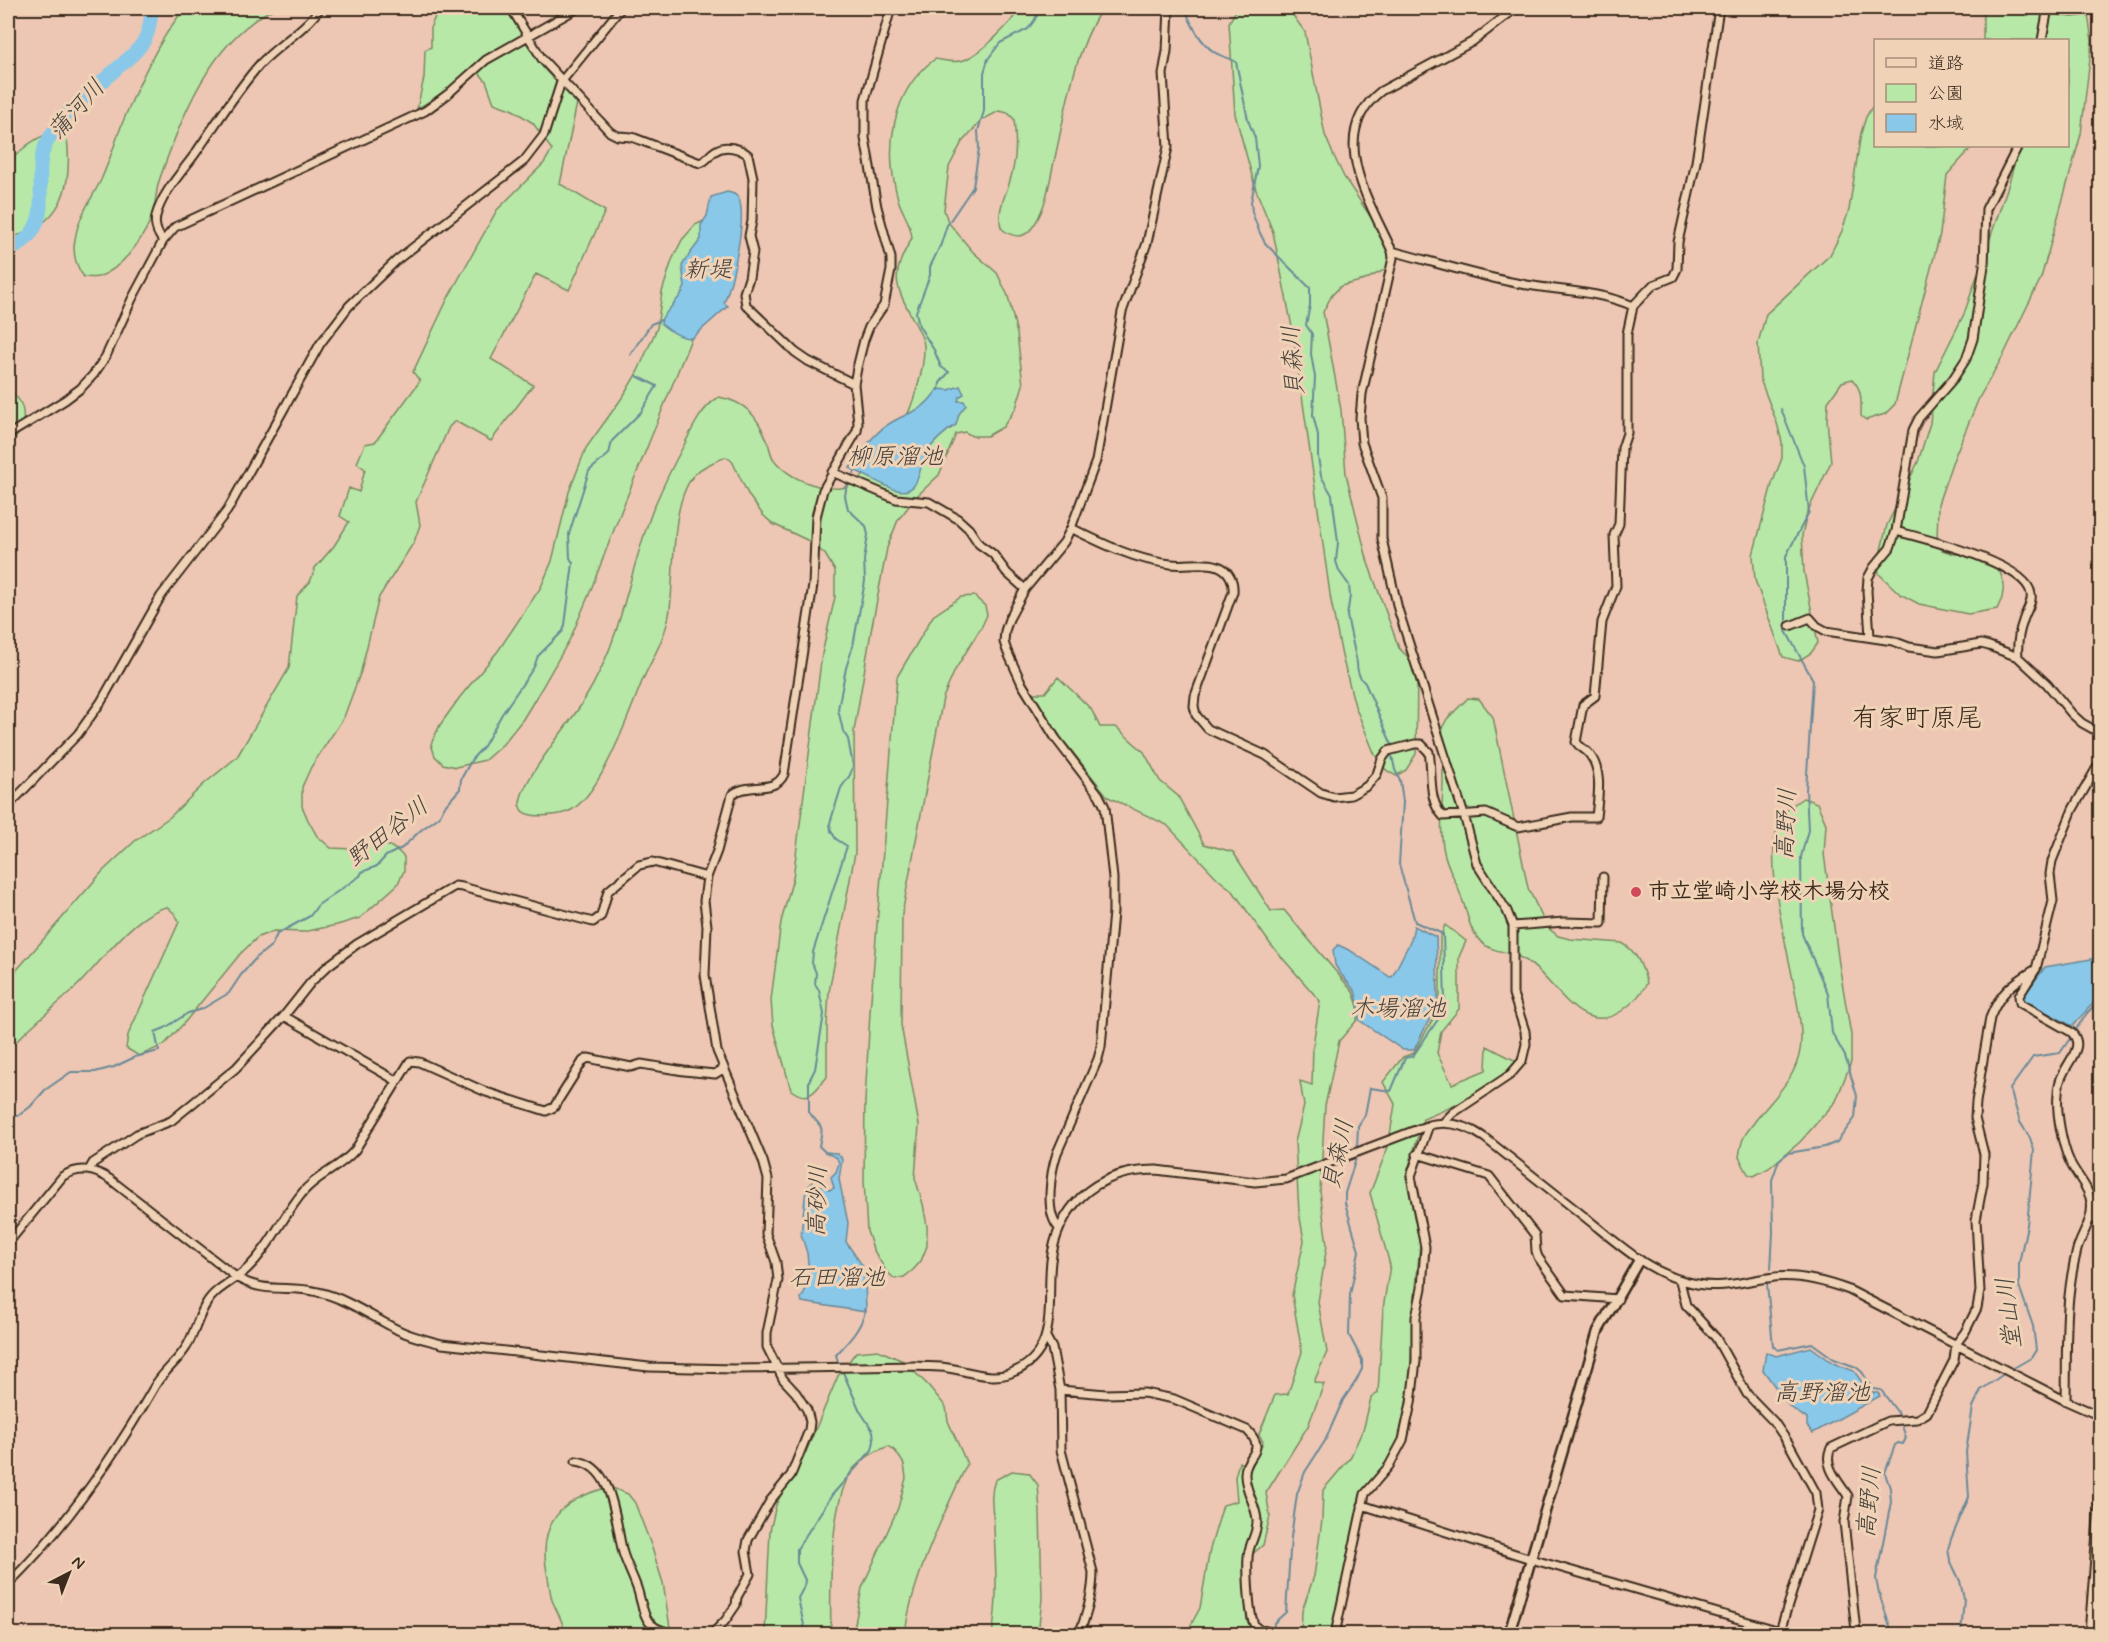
<svg xmlns="http://www.w3.org/2000/svg" width="2108" height="1642" viewBox="0 0 2108 1642" font-family="Mynerve,'Klee One',sans-serif">
  <style>
    .green { fill: #b7e8a7; stroke: #798962; stroke-width: 1.5 }
    .water { fill: #89c8e9; stroke: #6a8998; stroke-width: 1.5 }
    .lines { fill: none; stroke-linecap: round; stroke-linejoin: round }
    .stream { stroke: #6a8998; stroke-width: 2 }
    .river { stroke: #89c8e9; stroke-width: 14 }
    .minor-casing { stroke: #3b2a1e; stroke-width: 11 }
    .tertiary-casing { stroke: #3b2a1e; stroke-width: 13 }
    .minor { stroke: #f0d3b7; stroke-width: 7 }
    .tertiary { stroke: #f0d3b7; stroke-width: 8 }
    .poi-dot { fill: #d1495b; stroke: #f0d3b7; stroke-width: 2 }
    .labels { text-anchor: middle; dominant-baseline: central; stroke-width: 6; stroke-linejoin: round; paint-order: stroke }
    .poi-label { font-size: 22px; font-weight: bold; fill: #3b2a1e; stroke: #f0d3b7; text-anchor: start }
    .water-label { font-size: 24px; font-style: italic; fill: #47423c; stroke: #f0d3b7 }
    .quarter-label { font-size: 26px; fill: #3b2a1e; stroke: #f0d3b7 }
  </style>
  <rect width="100%" height="100%" fill="#edc7b3"/>
  <filter id="ink" filterUnits="userSpaceOnUse"><feTurbulence type="fractalNoise" baseFrequency=".0167" numOctaves="2"/><feDisplacementMap in="SourceGraphic" scale="12" xChannelSelector="R" yChannelSelector="G"/><feConvolveMatrix kernelMatrix="1 2 1 2 8 2 1 2 1" color-interpolation-filters="sRGB"/></filter>
  <g filter="url(#ink)">
    <path class="green" d="M185,8H275C211,39 181,117 159,181C155,194 156,209 150,221C141,242 120,270 98,277C94,278 88,277 84,277C78,269 74,258 74,248C76,219 89,204 101,180C109,162 115,143 122,124C139,83 157,42 185,8Z
      M439,8H505L545,70L577,103L560,184L605,211L569,290L536,274L491,359L533,385L491,441L455,421L449,427L416,502L420,525L414,542L379,597L361,671L344,717L311,767L302,787V806L308,820L317,836L331,848L353,849L371,844L390,846L398,851L404,857V871L397,885L360,918L337,925L303,932L274,931L258,937L240,954L185,1022L164,1045L139,1056L126,1048L128,1035L179,922L175,914L167,907C134,914 102,961 78,985C56,1007 28,1026 8,1051V980L103,871L135,841L170,817L204,784L237,757L289,668L297,596L310,582L315,568L334,546L349,522L340,516L349,488L359,492L365,469L357,463L365,444L375,442L420,381L413,372L448,298L497,210L544,163L552,150L533,123L513,110L494,103L486,81L474,67L443,93L417,109L424,78L425,50L431,47V26Z
      M1019,8H1102C1073,54 1066,110 1054,162C1049,183 1046,210 1032,228C1023,240 1011,237 1001,228C997,206 1006,197 1011,177C1017,157 1016,139 1014,119L1008,113L999,111L982,120L962,142L949,167L944,210L948,222L973,252L997,273L1008,296L1017,334L1023,385L1016,408L1003,427L987,436H972L965,432L956,434L939,475L917,496L898,520L887,548L872,626L854,731L855,853L829,992L827,1025V1077C815,1090 810,1104 791,1090L773,1025L771,1000L781,922L793,878L822,654L835,597V571L825,554L807,540L773,524L763,515L749,496L732,461L726,457C716,461 705,465 697,472C668,499 676,577 669,615C666,635 652,660 643,679C630,710 600,800 567,812C556,816 517,821 520,803C522,779 569,725 583,702C597,679 608,656 616,631C629,590 638,547 654,507C663,486 673,465 684,445C693,427 702,407 719,397C745,402 757,415 767,440C770,447 770,456 775,461C786,474 802,482 818,486C824,487 834,489 841,488C860,486 893,446 901,429C912,407 925,370 924,346C924,339 919,332 916,325C896,286 888,278 912,238C911,222 902,213 898,199C884,149 891,91 935,59C943,60 955,64 964,60C980,54 1013,23 1019,8Z
      M1242,8H1281L1292,14L1305,32L1325,135L1333,154L1344,177L1370,216L1398,249L1395,260L1388,268L1365,280L1341,286L1332,295L1323,312L1341,410L1346,474L1368,563L1399,648L1411,660L1417,674L1416,754L1406,770L1396,776L1386,770L1375,755L1355,706L1342,656L1331,601L1293,332L1273,232L1256,190L1235,114L1229,23L1235,12Z
      M1983,8H2087L2092,41L2081,134L2041,278L2004,354L1979,398L1952,463L1938,504L1937,543L1942,550L1955,554L1973,555L1990,562L2000,572L2004,584L2002,598L1997,609L1968,614L1919,604L1900,594L1879,574L1878,563L1887,525L1918,462L1930,423L1935,372L1964,314L2009,183L2019,146H2068V40H1983Z
      M1875,102L1876,146H1973L1947,175L1940,234L1895,404L1885,414L1866,420L1861,416C1861,402 1863,390 1852,379L1842,382L1828,402L1827,420L1831,462L1807,513L1802,535L1804,572L1818,643L1811,653L1798,661L1783,657L1755,580L1753,555L1772,484L1782,458V442L1777,423L1760,379L1758,343L1766,314L1830,255L1842,231L1849,210L1861,133L1866,117Z
      M57,132H60L67,138C73,188 62,226 8,238V163C22,149 36,135 57,132Z
      M710,218L697,324L622,509L590,592L571,637L540,691L523,719L503,744L485,760L456,767L443,764L435,756L431,744L440,725L460,697L498,651L541,587L552,561L569,492L586,448L624,395L638,371L657,328L662,292L672,260L682,240L695,225Z
      M8,390C29,402 28,431 8,445Z
      M974,596L985,606L987,615L982,626L955,670L943,698L902,914L901,1025L919,1125L915,1178L923,1204L927,1226V1246L921,1261L913,1270L904,1277L895,1279L886,1271L873,1249L867,1231L864,1180L865,1101L870,1012L897,677L933,616L961,597Z
      M1058,677L1091,709L1100,727H1116L1144,752L1160,781L1178,796L1204,844L1233,852L1271,911L1284,910L1353,992L1358,1006L1357,1020L1339,1041L1325,1106L1320,1191L1327,1245L1318,1302L1327,1352L1314,1382L1324,1384L1308,1426L1266,1493L1270,1516L1263,1545L1243,1562L1247,1620L1252,1632L1250,1634H1186L1200,1608L1210,1549L1223,1505L1237,1501L1235,1477L1239,1462L1251,1468L1263,1442L1259,1434L1275,1395L1288,1394L1302,1352L1292,1295L1304,1241L1299,1212L1295,1142L1304,1106L1300,1081L1312,1085L1313,1045L1320,1001L1271,945L1233,891L1218,879L1167,825L1108,797L1056,731L1032,693H1045Z
      M1468,698L1479,699L1493,717L1528,888L1547,927L1558,936L1570,939L1622,943C1638,952 1642,967 1647,983C1641,995 1634,1002 1623,1010C1580,1041 1555,978 1525,960C1505,947 1486,957 1472,929C1468,920 1466,909 1462,899C1457,883 1448,869 1444,852C1439,829 1443,803 1443,780C1443,763 1442,746 1441,730L1447,719Z
      M1803,798L1817,803L1826,824L1824,854L1839,964L1851,1035V1062L1836,1101L1800,1142L1769,1168L1754,1176L1748,1174L1739,1157C1740,1151 1741,1144 1743,1139C1746,1132 1752,1126 1756,1120C1779,1091 1803,1073 1801,1033C1799,979 1758,867 1780,820C1785,810 1794,804 1803,798Z
      M1445,925L1466,941L1459,957V1009L1441,1031L1437,1053L1452,1084L1486,1070L1487,1046L1516,1061C1492,1090 1458,1105 1423,1119L1406,1176L1420,1245L1413,1317L1410,1385L1399,1439L1387,1463L1361,1492L1332,1634H1301L1302,1611L1314,1576L1322,1520L1323,1490L1350,1458L1364,1427L1371,1398L1378,1393L1383,1309L1390,1265L1370,1193L1388,1147L1395,1104L1383,1082L1403,1057L1414,1053L1440,1006V938Z
      M878,1350L903,1361L928,1385L946,1407L948,1421L967,1464C944,1513 911,1581 905,1634H853L862,1588L898,1508L906,1478L904,1464L896,1452L889,1446C875,1451 864,1457 854,1468C829,1497 830,1596 831,1634H765L770,1531L776,1505L787,1482L803,1459L838,1376L856,1352Z
      M1012,1471L1029,1473L1038,1485L1040,1512L1042,1599L1038,1634H992C999,1599 995,1562 994,1526C993,1510 989,1496 995,1480Z
      M610,1487L628,1494L635,1503L651,1545L663,1583L671,1634H566C563,1622 557,1612 552,1600C550,1592 549,1584 548,1577C536,1524 560,1499 610,1487Z"/>
    <path class="water" d="M727,192C732,193 737,194 739,199C747,220 732,283 724,303L728,306L692,338C683,339 668,330 661,324L662,318L680,296L685,287L682,266L686,259L701,239V225L707,216L711,197Z
      M960,386L964,394L959,397L958,401H964L966,405L959,414L956,425C946,431 932,443 926,454C918,467 921,496 897,490C883,486 864,474 850,468C862,451 874,432 892,422C916,408 920,414 938,389L949,390Z
      M1414,926L1436,937L1438,997L1437,1004L1414,1050H1403L1359,1020V1006L1355,991L1340,973L1335,965L1333,950L1338,945L1351,951L1390,977H1392L1411,940Z
      M2097,958L2100,960V996L2072,1026L2024,1000L2023,997L2045,967Z
      M825,1152L836,1153L841,1157L842,1160L839,1179L848,1223L846,1242L862,1265L865,1277L866,1312L802,1302L801,1298L804,1294L809,1274L807,1253L801,1234L806,1189L813,1182L812,1186L813,1187L826,1186L829,1190L834,1188L831,1177L836,1172L839,1163L837,1158Z
      M1811,1347L1833,1363L1854,1371L1870,1393H1878L1880,1396L1813,1433L1807,1426V1419L1789,1406L1763,1370L1766,1352L1776,1356Z"/>
    <g class="lines">
      <path class="stream" d="M1185,8C1190,23 1200,42 1214,52C1220,56 1229,58 1236,62L1248,120L1255,138L1258,166L1251,202L1252,212L1259,231L1265,243L1310,288V305L1306,325L1312,334L1311,354L1315,377L1313,415L1318,435V457L1321,476L1332,495L1338,542L1336,561L1339,571L1349,585L1350,596L1347,616L1357,663C1357,672 1359,678 1365,683L1392,745
        M630,355L651,324L661,320
        M939,390L940,383L949,372L941,367L934,350L919,326L916,312L930,275V267L941,244L947,225L973,187L979,148L978,131L984,111V73L988,59L1000,43L1028,29L1034,21L1041,8
        M2074,1032L2087,1013L2100,1000
        M8,1116H18L30,1107L45,1090L71,1072H95L114,1067L135,1057L159,1051L155,1032L165,1028L188,1013L202,1009L229,993L241,975L256,958L272,945L277,934L310,916L318,905L360,876L362,872L377,866L386,856L402,848L421,830L439,817L444,807L460,789L461,779L472,759L484,746L502,714L534,667L538,656L563,631L565,625L573,563L570,558L569,534L589,471L609,454L612,441L641,412L657,386L637,376
        M1357,1149L1358,1126L1365,1115L1370,1088L1391,1091L1405,1058L1413,1056L1441,1015L1445,1002L1443,934L1415,922L1399,864L1403,802L1400,780L1395,770L1392,756
        M825,1152L819,1146C824,1122 822,1130 809,1112V1081L815,1069L824,1014L819,990L815,984L816,973L812,963L813,952L847,846L836,839L831,831L830,823L841,788L850,775L853,766L848,739L843,731L838,709L846,668L853,646L865,581L864,560L868,535L866,526L848,509L845,496L847,483L857,469
        M1771,1269L1773,1233L1772,1180L1779,1160L1788,1153L1825,1147L1837,1142L1855,1118L1857,1096L1845,1056L1832,1033L1828,994L1802,934L1801,857L1808,830L1806,790L1813,680L1786,631V556L1809,512L1804,466L1781,409
        M1767,1284L1773,1346L1778,1350L1812,1343L1834,1359L1856,1367L1862,1372L1873,1389L1881,1390L1898,1413L1906,1438L1903,1444L1898,1443L1895,1445L1885,1473L1890,1488L1891,1502L1876,1578C1878,1598 1888,1615 1892,1634
        M839,1365L836,1355C849,1341 860,1330 865,1312L864,1309
        M2010,1370L2031,1358L2036,1350L2033,1326L2019,1286V1263L2027,1225L2034,1150L2030,1138L2020,1122L2010,1089L2033,1057L2060,1053L2071,1037
        M1273,1631L1274,1623L1286,1612L1291,1537L1297,1494L1305,1472L1325,1441L1343,1400L1356,1381L1362,1369V1360L1349,1335L1350,1295L1359,1251L1345,1203V1193L1357,1155
        M806,1634L799,1603L798,1598L804,1587L805,1580L797,1563V1549L832,1495L872,1450L874,1441L873,1431L860,1411L842,1370
        M1961,1634L1964,1599L1960,1581L1950,1560L1948,1549L1951,1539L1969,1497L1966,1452L1973,1407L1981,1390L2005,1373"/>
      <path class="river" d="M8,249C15,249 22,243 27,238C54,211 30,173 47,142C62,114 89,93 113,72C124,62 138,52 145,39C150,30 151,18 152,8"/>
      <g class="minor-casing">
        <path id="minor" d="M511,8L542,59L610,132L618,136L632,137L700,163C708,161 708,155 715,151C725,144 740,148 748,155L753,178L752,221L749,236L753,252L749,278L744,293L746,305L795,352L808,361L854,384
          M2052,8C2066,12 2077,14 2090,8
          M2042,40L2048,8
          M163,241C157,233 154,226 156,216C162,193 182,172 195,154C216,124 236,91 260,64C279,44 305,30 320,8
          M1392,251C1433,262 1475,275 1516,283C1555,291 1597,290 1633,306
          M8,435L65,400L81,388L94,374L106,356L132,299L163,241L175,227L425,111L448,94L486,60L578,8
          M832,472L896,499L929,502L958,519L969,529L979,544L993,554L1007,573L1025,589
          M1071,528C1103,544 1135,560 1171,564C1186,566 1204,561 1218,566C1229,570 1234,581 1233,592L1195,696L1194,706L1196,715L1208,729L1265,755L1321,793L1334,797L1351,795L1367,786L1377,774L1382,759L1388,751L1415,744H1421L1429,752C1433,772 1427,800 1443,816L1486,813L1518,827L1572,817H1596C1598,797 1603,772 1590,755C1586,749 1580,748 1576,742L1583,705L1595,696L1602,622L1616,586L1614,535L1619,524L1622,448L1627,433V334L1633,306L1653,285L1673,277L1677,269L1678,242L1696,162L1719,8
          M1896,531C1924,539 2027,563 2031,594C2033,602 2025,613 2023,621C2019,632 2017,646 2018,657
          M1790,626L1810,618L1817,626L1826,631L1893,641L1909,647L1938,651L1981,644L1989,646L2018,657L2047,684L2072,714L2082,723L2100,733
          M1870,637L1867,591L1868,578L1874,567L1890,548L1896,531L1913,430L1919,418L1953,379L1966,359L1973,339L1984,266L1986,209L2018,146
          M8,806L78,734L101,702L161,596L227,511L320,344L349,306L397,260L524,161L544,135L561,82L621,8
          M1513,926L1564,922L1602,923L1603,877
          M284,1016L397,1081
          M1444,1122L1453,1113L1510,1075L1522,1061L1526,1044L1525,1031L1513,994V926L1507,911L1477,864L1464,815L1398,609L1382,539V498L1362,443L1360,418L1362,394L1393,258L1392,251C1370,202 1325,135 1381,91L1472,42L1516,8
          M1417,1154L1489,1176L1535,1235L1536,1251L1538,1257L1565,1295L1618,1299
          M89,1170L93,1163L137,1134L171,1121L236,1068L284,1016L311,982L329,965L357,944L455,886L462,887L593,922L601,916L608,891L639,865L653,862L707,877
          M2090,1217L2100,1222
          M1059,1228C1044,1213 1051,1171 1057,1153L1098,1059L1101,1047L1113,912V878L1105,807L1099,795L1056,739L1022,684L1007,651L1004,642L1005,631L1009,619L1025,589L1064,542L1071,528L1096,461L1122,312L1147,243L1168,147L1163,74L1167,51L1169,8
          M8,1243L63,1176C80,1166 95,1169 111,1180L236,1277C266,1295 287,1284 318,1292C346,1298 372,1317 398,1330C412,1337 427,1340 442,1344L649,1367L734,1369L916,1366C927,1367 938,1366 948,1368C969,1371 991,1381 1011,1373C1061,1354 1046,1302 1051,1261C1054,1236 1063,1215 1081,1197C1102,1177 1127,1170 1156,1170L1255,1182L1286,1179L1429,1125C1450,1120 1468,1126 1485,1138C1517,1163 1549,1189 1581,1214C1617,1242 1650,1276 1697,1284C1722,1289 1744,1281 1768,1278C1795,1273 1824,1281 1849,1290L2066,1401L2100,1416
          M1680,1281L1686,1305L1716,1338L1747,1394L1774,1422L1789,1444L1816,1493L1818,1510L1779,1634
          M1046,1337L1052,1348L1060,1390L1061,1450L1093,1572C1093,1594 1087,1614 1079,1634
          M1060,1390L1106,1394L1144,1393L1174,1399L1247,1430C1269,1452 1244,1455 1245,1475C1245,1491 1256,1504 1257,1520C1258,1531 1251,1541 1249,1551C1246,1562 1249,1611 1253,1621C1254,1626 1254,1625 1258,1629L1280,1634
          M2066,1401C2067,1350 2064,1300 2077,1250C2081,1235 2094,1219 2091,1202C2089,1187 2076,1175 2070,1162C2062,1145 2056,1112 2058,1094C2058,1087 2060,1079 2064,1072C2070,1059 2085,1045 2071,1032L2020,1003L2019,996L2036,969L2053,901L2050,874L2052,861L2073,809L2100,762
          M576,1461C614,1465 615,1522 623,1553C627,1566 634,1578 638,1591C641,1601 643,1615 649,1622C658,1632 671,1633 683,1634
          M1362,1505L1531,1559L1780,1631
          M8,1584C66,1527 115,1455 156,1384C165,1370 179,1360 187,1346C195,1332 198,1317 206,1304C215,1288 234,1281 247,1269C270,1247 283,1216 303,1192C318,1174 339,1169 355,1150L410,1061L419,1062L486,1092L546,1111L554,1107L583,1061L588,1058L631,1067L641,1064L684,1071L715,1074L723,1069
          M712,1634L725,1621L736,1605L737,1597L750,1574L746,1551L748,1540L770,1501L791,1475L809,1430L810,1422L807,1410L796,1393L783,1379L767,1347V1333L778,1280L776,1262L766,1234L768,1179L763,1161L717,1051L705,975L707,926L704,901L707,877L717,851L732,795C747,781 775,795 784,774L813,585L816,517L823,490L857,431L858,423L854,384L857,368L864,340L869,327L884,305L891,270V258L877,207L865,138V100L891,8
          M1335,1634L1365,1494L1389,1466L1403,1440L1411,1403L1416,1361V1317L1422,1288L1425,1247L1411,1176L1429,1125
          M1855,1634L1856,1631L1844,1522L1848,1496C1839,1482 1822,1465 1831,1448L1888,1421L1917,1419L1927,1413L1954,1360L1956,1344L1965,1332L1977,1308L1980,1291L1976,1220L1983,1183L1984,1154L1975,1118L1976,1102L1990,1018C2000,992 2013,983 2036,969
          M2087,1634L2100,1633
          M2089,1634L2100,1493"/>
      </g>
      <g class="tertiary-casing">
        <path id="tertiary" d="M1509,1634L1598,1331L1639,1260"/>
      </g>
      <use href="#minor" class="minor"/>
      <use href="#tertiary" class="tertiary"/>
    </g>
  </g>
  <circle class="poi-dot" cx="1636" cy="892" r="6"/>
  <g class="labels">
    <g class="poi-label">
      <text x="1648" y="892">市立堂崎小学校木場分校</text>
    </g>
    <g class="water-label">
      <text transform="translate(77 110) rotate(-48)">蒲河川</text>
      <text x="708" y="270">新堤</text>
      <text transform="translate(1294 361) rotate(-94)">貝森川</text>
      <text x="895" y="457">柳原溜池</text>
      <text transform="translate(1787 824) rotate(-87)">高野川</text>
      <text transform="translate(388 833) rotate(-38)">野田谷川</text>
      <text x="1398" y="1009">木場溜池</text>
      <text transform="translate(1339 1155) rotate(-78)">貝森川</text>
      <text transform="translate(818 1201) rotate(-88)">高砂川</text>
      <text x="837" y="1278">石田溜池</text>
      <text transform="translate(2010 1313) rotate(-97)">堂山川</text>
      <text x="1822" y="1393">高野溜池</text>
      <text transform="translate(1870 1502) rotate(-85)">高野川</text>
    </g>
    <g class="quarter-label">
      <text x="1917" y="719">有家町原尾</text>
    </g>
  </g>
  <rect width="2108" height="1642" fill="none" stroke="#f0d3b7" stroke-width="30"/>
  <rect x="15" y="15" width="2078" height="1612" fill="none" stroke="#3b2a1e" stroke-width="2" filter="url(#ink)"/>
  <rect x="1874" y="39" width="195" height="108" fill="#f0d3b7" stroke="#a88f7a" stroke-width="1.5"/>
  <rect x="1886" y="58" width="30" height="9" fill="#f0d3b7" stroke="#a88f7a" stroke-width="1.5"/>
  <text x="1928" y="69" font-size="18" fill="#3b2a1e">道路</text>
  <rect x="1886" y="84" width="30" height="18" fill="#b7e8a7" stroke="#a88f7a" stroke-width="1.5"/>
  <text x="1928" y="99" font-size="18" fill="#3b2a1e">公園</text>
  <rect x="1886" y="114" width="30" height="18" fill="#89c8e9" stroke="#a88f7a" stroke-width="1.5"/>
  <text x="1928" y="129" font-size="18" fill="#3b2a1e">水域</text>
  <g transform="translate(69 1573) rotate(42)" stroke="#f0d3b7" stroke-width="4.5" paint-order="stroke">
  <path d="M0-4.5L10 22L0 15L-10 22Z" fill="#3b2a1e"/>
  <text y="-9" font-size="16" font-weight="bold" text-anchor="middle" fill="#3b2a1e">N</text>
  </g>
</svg>
